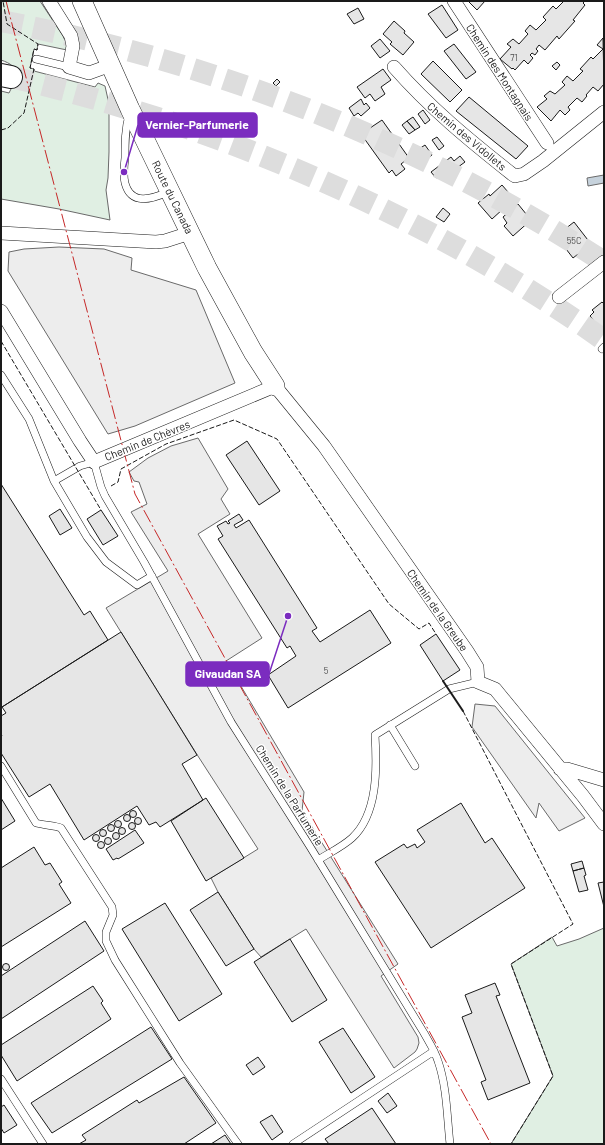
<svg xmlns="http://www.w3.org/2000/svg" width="605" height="1145" viewBox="0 0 605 1145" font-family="Barlow,sans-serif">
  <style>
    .green { fill: #e0efe3; stroke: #6a6a6a }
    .parking { fill: #ededed; stroke: #6a6a6a }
    .water { fill: #c6d2dc; stroke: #6a6a6a }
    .building { fill: #e6e6e6; stroke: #1a1a1a }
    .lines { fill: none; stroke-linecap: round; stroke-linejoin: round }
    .highway-tunnel { stroke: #ddd; stroke-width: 22; stroke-dasharray: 22 11; stroke-linecap: butt }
    .lane-casing { stroke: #1a1a1a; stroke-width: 8 }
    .street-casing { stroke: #1a1a1a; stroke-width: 14 }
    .secondary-casing { stroke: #1a1a1a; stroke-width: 20 }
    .highway-casing { stroke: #1a1a1a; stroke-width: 24 }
    .lane { stroke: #fff; stroke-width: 7 }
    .street { stroke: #fff; stroke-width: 13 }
    .secondary { stroke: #fff; stroke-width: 19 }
    .highway { stroke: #fff; stroke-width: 22 }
    .fence { stroke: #1a1a1a; stroke-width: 1; stroke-dasharray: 5 2; stroke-linecap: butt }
    .wall { stroke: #1a1a1a; stroke-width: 2 }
    .power { stroke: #c62828; stroke-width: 1; stroke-dasharray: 14 3 2 3; stroke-linecap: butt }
    .labels { text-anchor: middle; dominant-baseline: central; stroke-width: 3; stroke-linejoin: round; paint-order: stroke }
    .number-label { font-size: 9px; fill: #4d4d4d }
    .street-label { font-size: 11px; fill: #1a1a1a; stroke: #fff }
    .leader { fill: none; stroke: #7b2cbf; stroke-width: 1.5 }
    .callout-dot { fill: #7b2cbf; stroke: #fff; stroke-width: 1.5 }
    .callout { fill: #7b2cbf; stroke: #7b2cbf; stroke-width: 1.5 }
    .callout-label { font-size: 12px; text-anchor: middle; font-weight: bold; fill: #fff }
  </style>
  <rect width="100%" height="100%" fill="#fff"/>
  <path class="green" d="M1,1H40L63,36L66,43L67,50L38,44L37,50L34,49L30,68L34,69V71L95,87L98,83L105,86L109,104V152L108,178L106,190L110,220L59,209L1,199V91L9,93C17,77 22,67 1,60Z
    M604,928V1144H511L553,1076L511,964L552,937L557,946L579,939Z"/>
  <path class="parking" d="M59,247L104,249L132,258L131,270L196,290L235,383L135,426L108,434L8,271L9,252L24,249Z
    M198,438L228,489L221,499L230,514L198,534L262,638L226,661L304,792L302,811L398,964L381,976L418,1037L419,1043L417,1049L415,1052L394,1068L306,929L261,957L254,949L218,892L211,878L258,849L196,753L106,608L168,571L131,512L147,504L139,482L134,481L129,472L148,458L171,446Z
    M475,704L495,706L585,818L559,831L539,803L536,818L472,727Z"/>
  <path class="water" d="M604,175V183L588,186L587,178Z"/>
  <path class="building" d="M468,1H485L477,10Z
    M564,1H585L583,3L585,5L573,20L575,21L559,39L557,36L545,50L539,45L536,49L538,51L535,55L532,53L530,55L533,58L528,64L524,60L515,70L513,68L512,69L500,59L511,47L507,44L513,39L519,44L528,34L525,31L530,25L536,30L546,20L543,17L553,6L556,9Z
    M442,5L458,30L446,38L428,14Z
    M358,8L364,19L354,24L347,14Z
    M394,21L405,31L404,33L414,42L403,55L390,44L392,42L383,34Z
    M603,38L604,84L598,91L593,87L586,95L587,96L582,102L577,98L568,107L570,110L565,115L560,110L551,121L537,107L547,99L544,96L550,91L555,94L565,85L562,82L567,76L573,81L583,71L580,69L591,57L593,59L603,49L597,45Z
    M380,39L390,51L380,58L371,46Z
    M454,44L476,72L466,79L444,51Z
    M433,61L462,90L450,102L421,74Z
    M557,62L560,65L556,70L552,66Z
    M383,69L391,80L381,87L385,94L375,101L370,94L365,98L357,87Z
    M277,79L280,82L276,86L273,83Z
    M469,97L528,146L516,159L456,111Z
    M361,99L364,105L366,103L370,108L361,116L358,113L354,116L349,108Z
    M423,110L430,120L425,124L418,114Z
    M413,117L420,127L415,130L407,121Z
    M382,120L409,158L401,164L405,169L396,176L392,170L389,173L361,134Z
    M407,121L415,130L409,134L402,125Z
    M437,137L444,146L439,150L432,140Z
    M425,145L432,155L427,159L419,149Z
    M419,149L427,159L421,162L414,153Z
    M460,156L465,162L443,178L440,175L436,178L431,172L451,157L454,161Z
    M502,185L514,199L492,219L478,203L489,194L490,196Z
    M518,204L531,220L513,236L504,226L507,223L503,217Z
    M443,208L450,214L444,222L436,217Z
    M574,222L591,244L573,258L556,236Z
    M602,302L604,304V334L590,316L594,312L592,310Z
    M247,441L280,491L259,505L226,455Z
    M1,484L84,615L90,611L108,640L2,707L1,705Z
    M60,509L72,528L60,535L49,516Z
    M101,510L118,536L103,545L87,519Z
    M239,514L243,520L234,525L236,528L249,520L317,628L312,631L320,642L370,610L391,643L288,708L268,675L296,656L290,646L287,648L218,539L223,536L217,526L226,521L228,524L230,523L228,521Z
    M121,632L197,755L182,764L203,800L160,827L156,822L149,825L137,806L84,840L50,784L29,797L1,753V737L2,736L1,734V716L6,713L2,707Z
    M436,634L460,670L443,681L420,645Z
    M1,798L15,821L1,830Z
    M206,798L244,858L206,881L171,821Z
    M461,803L485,843L492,838L525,888L431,948L375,862L404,844L407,848L415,844L417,848L425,842L417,830Z
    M129.5 814a3.5 3.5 0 1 1 7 0a3.5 3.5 0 1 1-7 0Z
    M123.5 818a3.5 3.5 0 1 1 7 0a3.5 3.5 0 1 1-7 0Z
    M134.5 821a3.5 3.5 0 1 1 7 0a3.5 3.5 0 1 1-7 0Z
    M114.5 824a3.5 3.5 0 1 1 7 0a3.5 3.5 0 1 1-7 0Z
    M128.5 826a3.5 3.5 0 1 1 7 0a3.5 3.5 0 1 1-7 0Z
    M107.5 828a3.5 3.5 0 1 1 7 0a3.5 3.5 0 1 1-7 0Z
    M118.5 831a3.5 3.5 0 1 1 7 0a3.5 3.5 0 1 1-7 0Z
    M99.5 833a3.5 3.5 0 1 1 7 0a3.5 3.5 0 1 1-7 0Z
    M135,830L144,843L118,859L117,858L113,860L106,849Z
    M112.5 836a3.5 3.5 0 1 1 7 0a3.5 3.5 0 1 1-7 0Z
    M92.5 838a3.5 3.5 0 1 1 7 0a3.5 3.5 0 1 1-7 0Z
    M104.5 841a3.5 3.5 0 1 1 7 0a3.5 3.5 0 1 1-7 0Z
    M97.5 845a3.5 3.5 0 1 1 7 0a3.5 3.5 0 1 1-7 0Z
    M34,847L45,865L50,863L62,882L59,884L71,903L1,947V868Z
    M582,861L584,868L573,871L571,864Z
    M584,868L586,875L584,876L588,890L579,892L573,871Z
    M604,882V907L598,883Z
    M218,892L254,949L226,966L190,910Z
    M165,903L222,994L179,1021L122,929Z
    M85,921L104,951L1,1019V976Z
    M290,939L327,1000L292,1022L254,962Z
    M2.5 967a3.5 3.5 0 1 1 7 0a3.5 3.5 0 1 1-7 0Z
    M495,983L500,995L496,996L530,1083L488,1100L481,1082L486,1080L462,1017L472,1013L465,995Z
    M93,986L103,1001L101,1003L111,1019L17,1081L1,1055V1045Z
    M151,1027L172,1059L52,1133L31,1103Z
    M343,1028L375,1077L351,1093L319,1042Z
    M258,1057L265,1067L253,1075L246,1065Z
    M184,1077L216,1123L184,1144H79L86,1140L82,1135L137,1100L139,1103Z
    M388,1093L397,1106L387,1113L378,1101Z
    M4,1105L17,1125L4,1133L1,1128V1107Z
    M372,1108L396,1144H329L325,1139Z
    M272,1115L283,1132L272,1140L260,1122Z
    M225,1135L231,1144H211Z"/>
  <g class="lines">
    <path class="highway-tunnel" d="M1,21C216,62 420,142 604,262
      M11,77C223,127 426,214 604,340"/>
    <g class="lane-casing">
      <path id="lane" d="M36,59L69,67
        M129,115C125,129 125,143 125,158C124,166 123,175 125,183C131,206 152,199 168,192
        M602,349L604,347
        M1,375L29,419L54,481L87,537L106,562L137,585L152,576
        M54,481L80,466L94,462L101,487L105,496L144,562L231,722L309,845L424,1033C429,1042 435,1051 438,1061C447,1087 447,1117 450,1144
        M390,725L415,766
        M1,766L36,823C43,825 57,826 61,828L112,907L113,915L106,932V941L115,960L180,1063L238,1144
        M318,860C329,853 342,847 352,838C378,814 377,768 375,735L449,689L478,682
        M1,1079L43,1144
        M293,1144L434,1051"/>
    </g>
    <g class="street-casing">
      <path id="street" d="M49,1L71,36L73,46L69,67L89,73L111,65
        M454,1L547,143
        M394,67C430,108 469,140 512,174L515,176L524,174L543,161L604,112
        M1,233L156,242L165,241L190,233
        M559,297L604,262
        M1,311L80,441L94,462L275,386L324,446L467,651L477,667L478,682L495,689L583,796L604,824
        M560,769H567L604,780"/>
    </g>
    <g class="secondary-casing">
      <path id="secondary" d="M82,1L130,109L207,268L253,352L275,386"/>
    </g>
    <g class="highway-casing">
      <path id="highway" d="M1,75L11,77"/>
    </g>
    <use href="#lane" class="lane"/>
    <use href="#street" class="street"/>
    <use href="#secondary" class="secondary"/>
    <use href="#highway" class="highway"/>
    <path class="fence" d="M1,130L8,128L24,113L34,69L30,68L34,49L37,50L38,44L7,24L3,1
      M1,341L101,510
      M111,486L118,482L121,469L166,444L234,420L277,439L389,604L419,629L429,623L436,634
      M463,711L573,924L511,964L553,1076L511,1144"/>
    <path class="wall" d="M443,681L463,711"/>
    <path class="power" d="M6,1L135,494L491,1144"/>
  </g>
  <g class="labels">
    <g class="number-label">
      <text x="514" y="57">71</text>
      <text x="574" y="240">55C</text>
      <text x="326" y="670">5</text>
    </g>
    <g class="street-label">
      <text transform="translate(500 72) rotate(57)">Chemin des Montagnais</text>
      <text transform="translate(467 136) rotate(40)">Chemin des Vidollets</text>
      <text transform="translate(173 197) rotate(64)">Route du Canada</text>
      <text transform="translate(147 440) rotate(-22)">Chemin de Chèvres</text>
      <text transform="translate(438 610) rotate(55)">Chemin de la Greube</text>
      <text transform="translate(290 795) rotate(58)">Chemin de la Parfumerie</text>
    </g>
  </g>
  <path class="leader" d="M124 172L138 125M288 616L269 674"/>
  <g class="callout-dot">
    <circle cx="124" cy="172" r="4"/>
    <circle cx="288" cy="616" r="4"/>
  </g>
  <g class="callout">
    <rect x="138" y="113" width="119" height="24" rx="4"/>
    <rect x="186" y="662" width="83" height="24" rx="4"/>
  </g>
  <g class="callout-label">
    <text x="197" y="129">Vernier-Parfumerie</text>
    <text x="228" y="678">Givaudan SA</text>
  </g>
  <rect width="605" height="1145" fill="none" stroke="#1a1a1a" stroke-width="4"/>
</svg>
